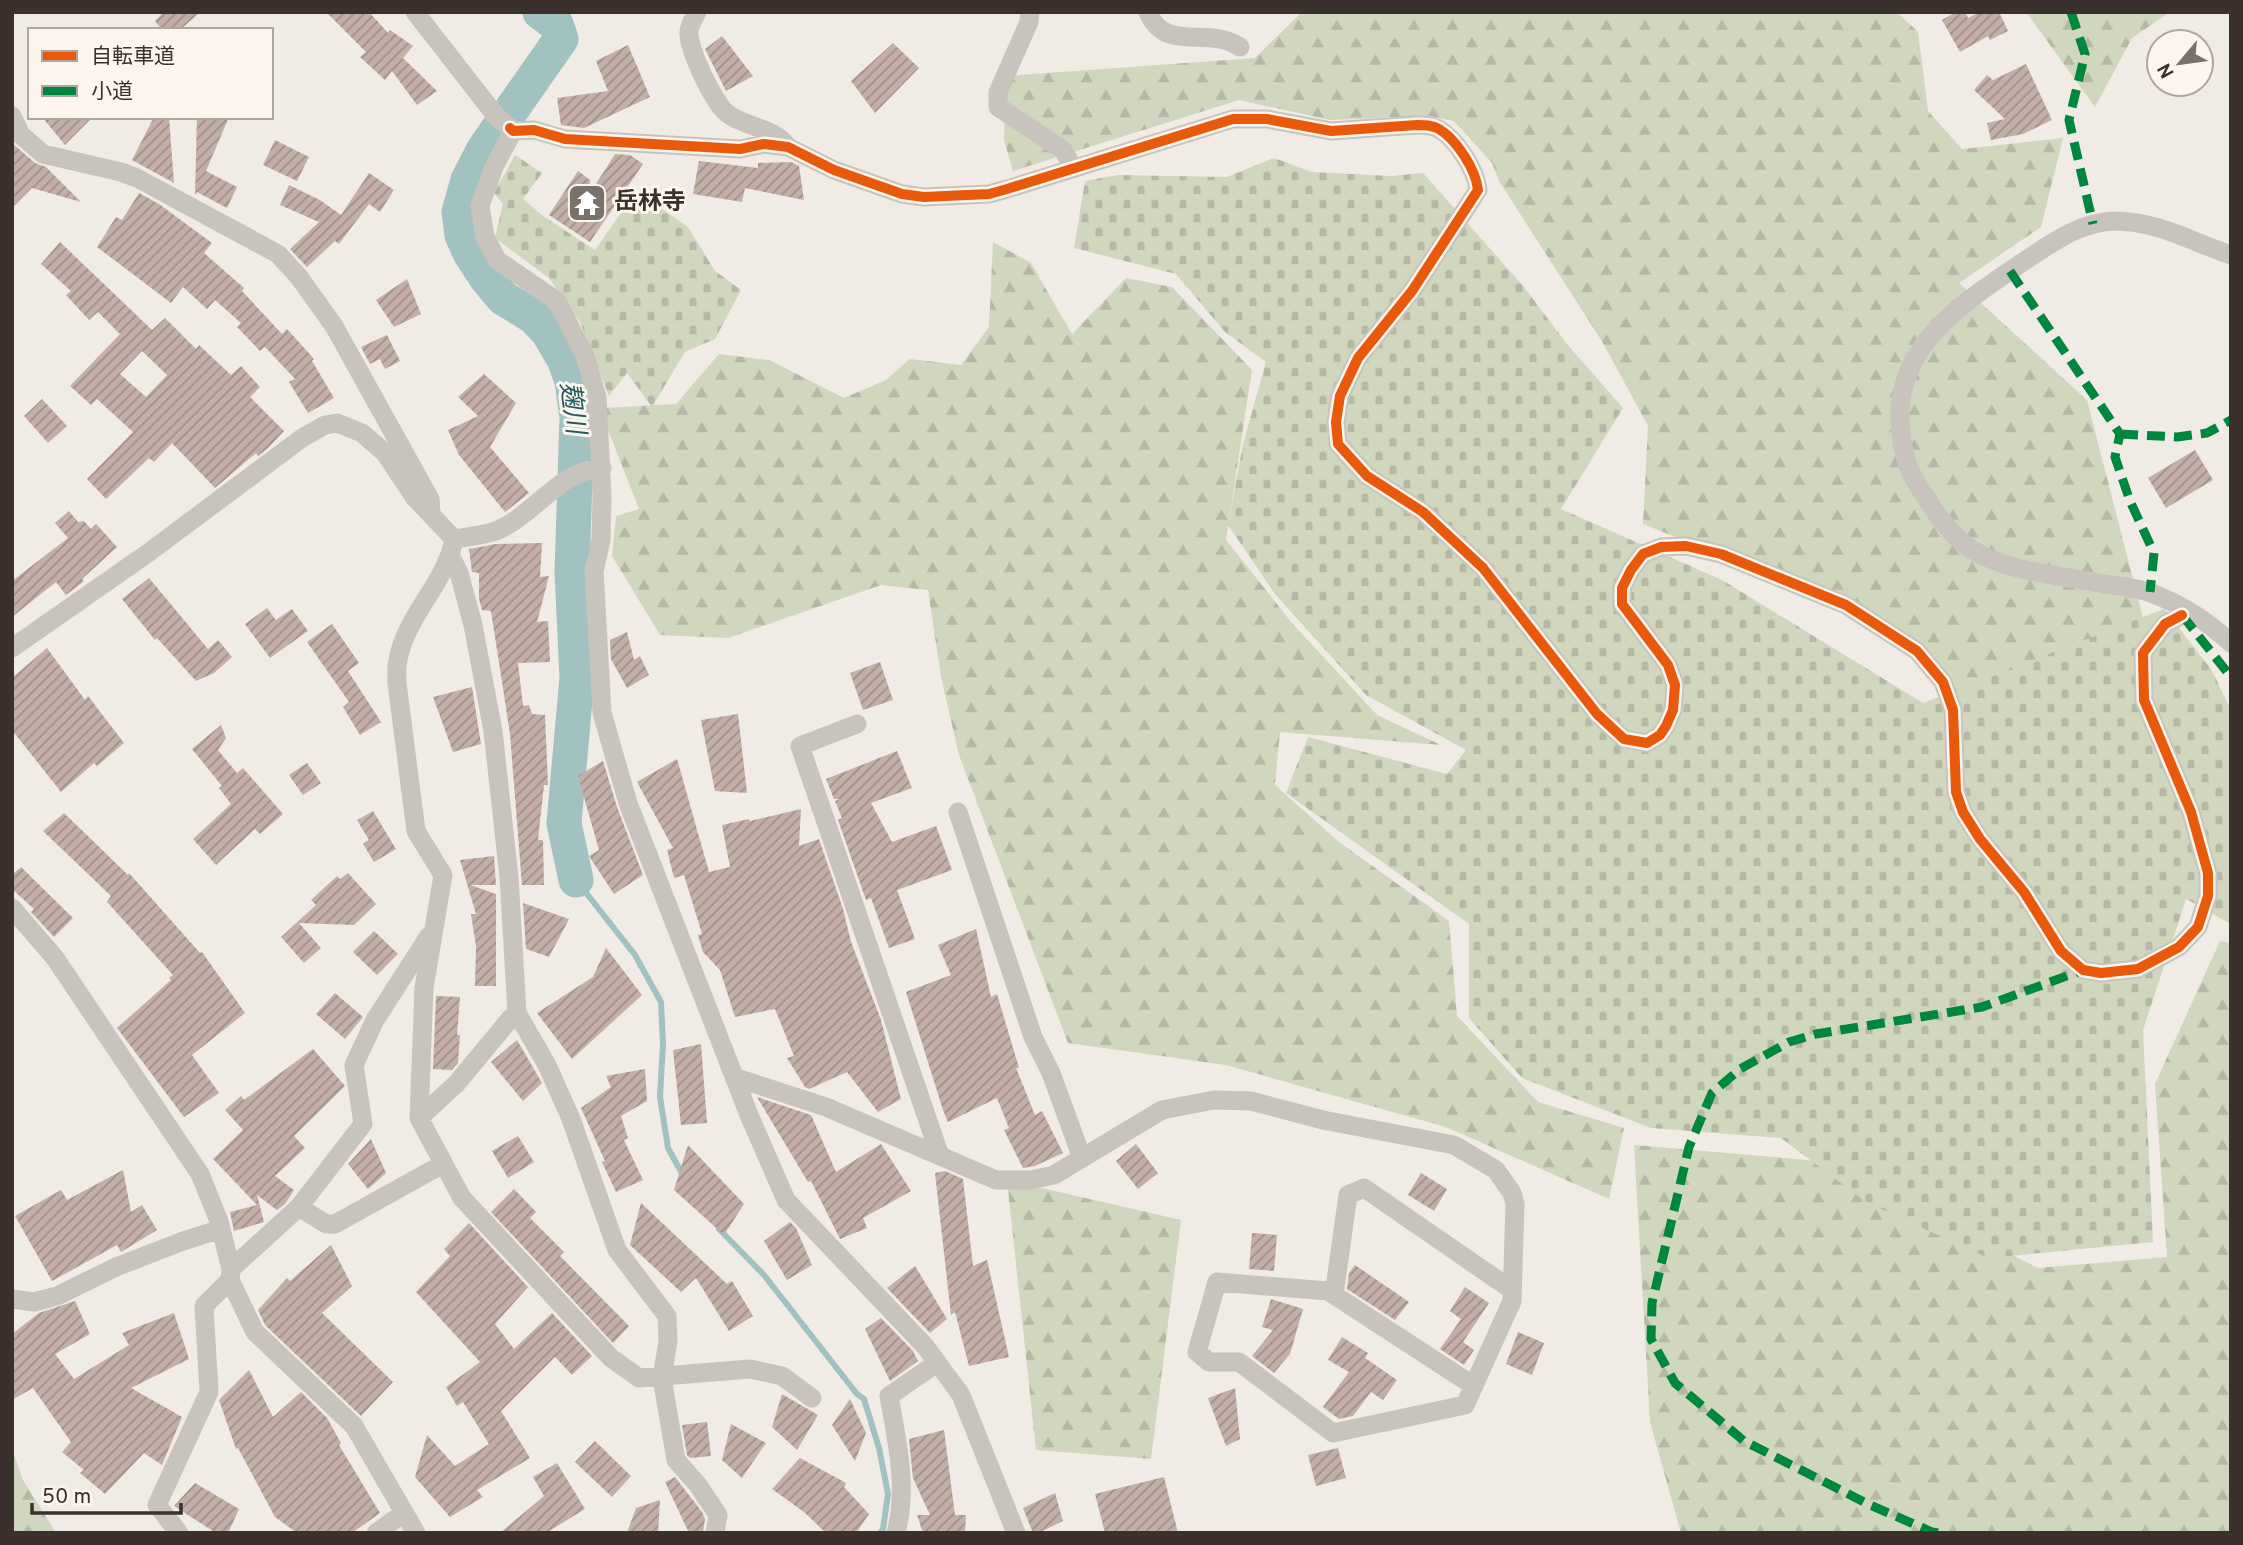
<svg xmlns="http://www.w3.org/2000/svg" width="2243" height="1545" viewBox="0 0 2243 1545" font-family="Overpass,'Noto Sans JP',sans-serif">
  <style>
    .forest { fill: url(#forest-firs) }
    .cemetery { fill: url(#cemetery-stones) }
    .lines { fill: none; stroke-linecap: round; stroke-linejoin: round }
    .stream { stroke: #a1c2c1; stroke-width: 6 }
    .river { stroke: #a1c2c1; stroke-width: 35 }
    .building { fill: url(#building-hatch); fill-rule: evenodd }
    .minor { stroke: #c9c3be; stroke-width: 19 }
    .quiet { stroke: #00873e; stroke-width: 9; stroke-dasharray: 18 9; stroke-linecap: butt }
    .cycleway-casing { stroke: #fbf5ee; stroke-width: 15 }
    .cycleway { stroke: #e8590c; stroke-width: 10 }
    .labels { text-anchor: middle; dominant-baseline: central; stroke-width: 6; stroke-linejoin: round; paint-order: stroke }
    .poi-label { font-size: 24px; font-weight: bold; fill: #3b302b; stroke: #fbf5ee; text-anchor: start }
    .water-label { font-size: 26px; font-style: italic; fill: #1f5a5e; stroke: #fbf5ee }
  </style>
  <defs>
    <pattern id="forest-firs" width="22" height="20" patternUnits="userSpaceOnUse" patternTransform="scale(1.75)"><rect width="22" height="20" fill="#d1d6bf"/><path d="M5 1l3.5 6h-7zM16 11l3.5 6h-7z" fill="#b4b8a4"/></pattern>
    <pattern id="cemetery-stones" width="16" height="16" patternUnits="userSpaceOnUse" patternTransform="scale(1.75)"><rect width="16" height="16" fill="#d1d6bf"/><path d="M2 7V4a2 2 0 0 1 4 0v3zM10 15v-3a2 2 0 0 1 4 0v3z" fill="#b4b8a4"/></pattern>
    <pattern id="building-hatch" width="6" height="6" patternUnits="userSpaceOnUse" patternTransform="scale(1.75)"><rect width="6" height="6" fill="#c3afa7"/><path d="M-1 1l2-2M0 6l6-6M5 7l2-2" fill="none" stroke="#a08f88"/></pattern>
  </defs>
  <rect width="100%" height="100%" fill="#f0ebe5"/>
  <path class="forest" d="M1302,12H1897L1918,32L1928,111L1962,149L2063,138L2041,227L1959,283L2087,400L2143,618L2127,647L1953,710L1934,656L1746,565L1643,524L1648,426L1603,343L1499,181L1492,163L1454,121L1429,116L1330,120L1239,100L1013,171L1004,140L1006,76L1255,58Z
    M2026,12H2170L2132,38L2095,107Z
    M993,242L1031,263L1072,334L1126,278L1172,287L1252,370L1226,540L1292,623L1377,715L1441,745L1280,732L1275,785L1339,842L1449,921L1457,1016L1538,1102L1624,1128L1609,1199L1446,1127L1226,1065L1068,1043L959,755L941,677L928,590L881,585L728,638L660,635L612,556L616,516L639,509L608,430L602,408L676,404L719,354L769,360L844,398L886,380L910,359L961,365L989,327Z
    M2220,941L2231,943V1533H1681L1650,1422L1634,1145L1831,1162L2038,1268L2167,1257L2155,1084Z
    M1007,1180L1181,1220L1151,1459L1036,1450Z
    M12,1449L23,1480L56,1533H12Z"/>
  <path class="cemetery" d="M515,155L542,173L523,199L543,216L595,250L636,191L688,227L715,271L741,290L715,339L685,352L652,407L627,373L609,396L580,322L549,278L495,238L503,204L494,193Z
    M1274,158L1312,172L1391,176L1423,173L1524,287L1566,343L1623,408L1561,509L1722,580L1923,703L2164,609L2211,669L2231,710V924L2186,899L2143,1030L2153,1242L1988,1258L1866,1202L1781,1138L1651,1128L1522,1078L1469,1018V924L1286,793L1308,737L1447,774L1466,750L1366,695L1275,594L1228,525L1243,444L1266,362L1225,332L1176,274L1074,248L1085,181L1118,175L1227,177Z"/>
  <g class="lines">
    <path class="stream" d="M576,880L635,955L661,1002L663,1044L660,1097L668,1148L684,1177
      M719,1229L764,1275L857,1394L864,1399L879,1448L888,1494L883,1529L880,1533"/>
    <path class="river" d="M540,12L556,24L561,39L484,149L468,180L459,212L462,235L470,253L487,279L503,298L534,317L548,332L564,359L572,381L577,417L572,572L577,678L564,823L576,880"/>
  </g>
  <path class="building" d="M164,12H200L180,30H162L155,21Z
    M326,12H369L388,33L390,30L413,46L403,58L437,91L417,105L392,71L385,80L360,57L366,52Z
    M1956,12H1965L1968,18L1980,12H1999L2008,31L1990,40L1988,36L1960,52L1942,20Z
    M722,36L753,76L726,91L705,49Z
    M893,43L919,68L875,113L851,81Z
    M628,45L650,97L584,128L561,125L557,98L608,91L596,61Z
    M2026,64L2052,120L2023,134L1991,140L1987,123L2005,119L1974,90L1987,75L1993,80Z
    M42,117H93L65,145Z
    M154,117H169L174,183L132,160Z
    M197,117H229L206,171L237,187L227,208L197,192L195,195Z
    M275,140L309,157L297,181L263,165Z
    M12,143L35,163L46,167L81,202L32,188L12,208Z
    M615,154L630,155L643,164L590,242L549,215L578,171L590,180L589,195Z
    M699,161L758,168V163L791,162L799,166L804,200L745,188L742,202L693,194Z
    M369,173L394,190L380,212L369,204L339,244L335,241L307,267L290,249L319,222L280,205L289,185L320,200L341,215Z
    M139,193L159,204L212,243L204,253L244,288L242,291L282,334L287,329L314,359L312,361L334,398L308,413L289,382L295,379L265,347L260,351L237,327L241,323L215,300L207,309L183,287L171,303L97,247L116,217L122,220Z
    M60,242L152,330L165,318L196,349L199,345L231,375L241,366L260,387L250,397L284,431L268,448L258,456L256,453L215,488L172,443L154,462L149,458L106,499L87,479L133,432L97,399L91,405L70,386L120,334L98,312L89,320L66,295L71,291L41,264ZM142,351L167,375L146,397L120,374Z
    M407,279L421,314L394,327L376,300Z
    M387,335L400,361L385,369L380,359L370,364L361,347Z
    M484,374L516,403L490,447L529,493L505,512L459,455L448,430L478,416L458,397Z
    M42,399L67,426L48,443L24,416Z
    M2195,450L2213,480L2166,508L2148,478Z
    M69,511L78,522L84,521L91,529L96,524L117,547L82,579L84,581L66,595L56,582L12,617V581L68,538L55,523Z
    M542,543L540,577L549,576L537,622L548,621L550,662L518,663L523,706L529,705L532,714L545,715L548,785H544L538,840H543L544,885H522L510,734L491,611L482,610L479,599V573L472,572L469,549L496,544Z
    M149,578L208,649L218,640L232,657L214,673L196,681L157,638L155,640L122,599Z
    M267,608L276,620L292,609L308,631L270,658L245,624Z
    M332,624L359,663L348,671L381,722L360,735L343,707L349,702L307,642Z
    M627,632L634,660L640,656L649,675L627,688L611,659L610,640Z
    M47,648L85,700L88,696L124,743L97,766L94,763L61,792L12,730V678Z
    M880,662L893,700L863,710L850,673Z
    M472,687L481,744L453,752L433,697Z
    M738,714L747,793L715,791L701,720Z
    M221,725L226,738L218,750L237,773L243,768L283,814L260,834L255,829L216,865L193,839L231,804L219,788L222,786L192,749Z
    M897,751L912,788L871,803L892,842L936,826L952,870L897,890L915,939L889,948L871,898L866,900L838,820L842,818L835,801L840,799H834L826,779Z
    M677,759L709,872L730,867L722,825L749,819L750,821L801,809L799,846L819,839L843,909L851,942L881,1020L901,1099L878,1112L847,1072L809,1089L805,1087L787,1058L794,1056L775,1009L735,1017L720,970L703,952L698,935L702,934L684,875L674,878L667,850L673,848L637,782Z
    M603,761L617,807L643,875L614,894L589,856L599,850L578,776Z
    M307,763L321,783L303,795L289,775Z
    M373,811L396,849L374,862L363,844L369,840L357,820Z
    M64,813L128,875L129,873L200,953L202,952L245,1013L192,1055L219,1093L184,1117L117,1028L171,980L169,978L173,975L107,902L111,896L43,831Z
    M494,856L496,885H470L496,894V986H475L476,946L471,914H476L460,860Z
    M21,867L73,918L54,937L31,912L34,909L12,889V875Z
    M348,873L376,904L354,925L299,923L321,948L304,963L281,937L316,905L311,900L337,876L340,879Z
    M523,903L569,919L549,957L526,949Z
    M976,929L991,997L997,994L1019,1068H1016L1035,1115L1042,1111L1063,1153L1035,1166L1023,1168L1004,1130L1009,1128L997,1098L948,1122L943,1110L906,992L951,975L938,945Z
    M374,931L398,954L377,975L353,952Z
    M606,948L642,995L572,1059L537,1013L593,977Z
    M335,993L363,1017L345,1039L316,1014Z
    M436,996L460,997L457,1035H460L458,1063L452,1070L433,1069Z
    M517,1040L542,1083L523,1101L491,1062Z
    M701,1044L707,1123L681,1125L673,1050Z
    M313,1049L345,1086L294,1136L305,1148L275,1176L294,1190L285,1204L277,1210L257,1195L264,1222L234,1231L230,1212L257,1205L213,1159L243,1130L225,1110L241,1096L244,1100Z
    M645,1069L647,1101L621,1116L628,1138L624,1140L643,1180L616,1192L602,1162L605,1161L581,1108L611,1087L606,1076Z
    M757,1097L811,1115L836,1172L881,1144L911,1191L863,1218L867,1228L840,1239L811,1181L808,1182Z
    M518,1136L534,1162L508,1178L492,1151Z
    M371,1139L386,1173L368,1189L348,1164Z
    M1136,1144L1158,1173L1138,1189L1116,1161Z
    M688,1145L744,1204L724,1235L674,1190Z
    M123,1170L131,1212L142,1205L157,1230L121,1252L117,1245L52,1281L15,1216L61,1190L67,1200Z
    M945,1171L963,1179L973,1266L987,1260L1009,1357L969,1366L955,1312L951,1315L935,1173Z
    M1421,1173L1447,1189L1434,1211L1408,1195Z
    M514,1189L536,1212L530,1218L564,1252L560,1256L629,1326L613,1343L491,1212Z
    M641,1203L727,1284L732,1281L753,1316L729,1331L696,1278L681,1292L630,1245Z
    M790,1222L796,1228L812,1265L787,1280L764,1241Z
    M469,1223L528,1287L495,1324L514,1349L552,1313L592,1356L572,1375L555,1357L501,1411L530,1458L477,1490L483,1497L450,1517L415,1477L427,1435L455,1466L489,1444L463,1402L457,1406L446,1387L480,1362L416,1292L450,1256L444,1249Z
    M1252,1233L1277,1235L1274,1271L1249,1269Z
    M331,1245L352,1286L322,1313L393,1382L361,1416L265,1325L258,1310L287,1278L290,1281Z
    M1355,1265L1409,1302L1395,1320L1347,1289L1349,1273Z
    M915,1266L947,1319L930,1333L887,1288Z
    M1465,1287L1489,1303L1463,1342L1474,1350L1464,1365L1440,1349L1461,1319L1450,1311Z
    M1271,1299L1303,1309L1290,1354L1274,1373L1252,1356L1273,1330L1262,1327Z
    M75,1301L90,1334L55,1354L74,1379L129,1345L122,1333L174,1313L189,1359L131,1388L182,1417L162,1465L144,1453L105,1494L80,1473L84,1470L62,1452L71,1442L33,1388L12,1400V1334L39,1313Z
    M881,1318L913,1351L918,1361L890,1381L865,1329Z
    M1518,1332L1544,1343L1532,1375L1506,1364Z
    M1342,1337L1368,1353L1365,1358L1397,1380L1383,1400L1371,1392L1353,1416L1339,1419L1323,1407L1349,1372L1328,1360Z
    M249,1370L273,1417L301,1392L327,1418L341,1443L339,1445L380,1513L352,1533H297L275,1517L238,1448L236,1449L219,1400Z
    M1235,1388L1240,1439L1226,1446L1208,1398Z
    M782,1394L818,1415L797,1450L772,1427Z
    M850,1399L866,1433L855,1461L832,1425Z
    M707,1422L711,1456L690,1458L687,1455L682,1425Z
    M731,1424L766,1443L742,1478L722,1460Z
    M944,1430L955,1515H966L965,1533H923L917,1515H930L913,1478L909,1439Z
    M595,1441L631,1476L612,1497L575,1462Z
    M1338,1448L1346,1478L1316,1486L1308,1455Z
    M800,1458L846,1483L844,1487L869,1514L856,1533H826L804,1512L772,1489Z
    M557,1463L585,1509L546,1533H500L544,1496L533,1477Z
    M675,1477L702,1512L705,1519L703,1532L689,1533L665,1482Z
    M1164,1477L1178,1533H1105L1095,1494Z
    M195,1483L239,1509L228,1533H216L174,1506Z
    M1055,1493L1063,1521L1038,1533H1033L1023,1508Z
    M660,1500L658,1533H627L636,1508Z"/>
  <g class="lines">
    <path class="minor" d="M415,12L496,116L513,131
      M697,12C694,18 689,26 689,32C688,49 714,104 728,114C747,128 774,127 788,147
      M1030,12L1029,22L998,92V107L1063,150L1073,167
      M1148,12C1165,54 1208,25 1240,47
      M12,116L21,135L43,154L121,172L137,178L278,254L299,277L334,326L430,499L431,515
      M513,131L534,130L565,139L740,149L764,144L788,147L834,170L902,194L924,197L989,194L1007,189L1233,119H1267L1331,131L1417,125C1425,125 1432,125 1439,129C1457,140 1476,170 1478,190L1412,291L1358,358L1340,396L1336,422L1338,444L1367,476L1423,512L1483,568L1597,714L1624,739L1647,743L1660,735L1666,726L1673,710L1675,685L1668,665L1622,604V588L1631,570L1643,554L1661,547L1686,546L1721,554L1846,605L1917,651L1943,682L1953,710L1956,792L1963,812L1980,839L2024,892L2061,951L2083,970L2101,973L2138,969L2179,947L2198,927L2208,896V873L2191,812L2144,700L2143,653L2165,624L2182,615
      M513,131L494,167L480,206L485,237L497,260L557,301L585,356L597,397L602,496L601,540L594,571L602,713L628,803L749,1115L786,1200L925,1346L961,1395L1016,1533
      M2231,255C2192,242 2157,221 2115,221C2078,222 2049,245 2020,264C1966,301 1901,341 1900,414C1900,431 1902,449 1908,466C1913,478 1921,491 1929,502C1940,520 1954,537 1971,549C2007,572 2058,575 2099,583C2115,586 2135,587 2151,593C2181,604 2207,621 2231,643
      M454,539C446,583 406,615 398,660C396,667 397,675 397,683L416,831L443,875L424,988L419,1118L462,1198L611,1358L639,1378L750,1369L782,1376L812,1398
      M454,539C472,536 491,535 506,526C539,508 562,470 602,468
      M451,557L459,573L473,625L493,731L509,877L517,1013L547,1065L571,1119L617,1250L667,1316L668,1341L662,1378L676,1460L698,1485L718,1515L715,1533
      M12,648L148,553L302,438L325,425L337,423L362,433L385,453L415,498L454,539
      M857,724L800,746L940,1156
      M958,812L1033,1037L1051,1073L1082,1158
      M12,908L55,958L200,1174L219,1221L231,1269L230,1280L255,1332L354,1426L416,1533
      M734,1077L826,1107L996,1180H1030L1054,1175L1162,1110L1214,1100L1251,1101L1323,1120L1454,1145L1496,1170L1512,1193L1515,1204L1512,1301L1465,1405L1333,1433L1239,1362H1209L1197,1352L1217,1282L1328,1291L1474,1386
      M419,1118L457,1083L510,1019L517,1013
      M299,1207L326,1224H335L443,1164
      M231,1269L299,1207L363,1124L354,1065L375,1020L429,936
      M1334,1295L1348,1195L1364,1188L1512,1290
      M12,1299L34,1302L57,1296L116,1267L183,1241L221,1229
      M179,1533L157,1505L209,1392L204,1306L230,1280
      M376,1533L404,1513
      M896,1533C908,1488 897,1441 889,1396L937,1363"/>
    <path class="quiet" d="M2071,12L2085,54L2069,120L2093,224
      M2010,271L2120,434L2115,457L2130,501L2154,553L2150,592
      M2120,434L2177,437L2207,433L2231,420
      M2182,615L2231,677
      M1938,1533L1932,1532L1868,1504L1744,1441L1675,1383L1651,1339L1652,1303L1689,1147L1712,1093L1740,1069L1789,1042L1816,1034L1982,1007L2083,970"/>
    <g class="cycleway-casing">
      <path id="cycleway" d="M510,128L513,131L534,130L565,139L740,149L764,144L788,147L834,170L902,194L924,197L989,194L1007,189L1233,119H1267L1331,131L1417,125C1425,125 1432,125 1439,129C1457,140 1476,170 1478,190L1412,291L1358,358L1340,396L1336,422L1338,444L1367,476L1423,512L1483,568L1597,714L1624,739L1647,743L1660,735L1666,726L1673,710L1675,685L1668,665L1622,604V588L1631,570L1643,554L1661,547L1686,546L1721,554L1846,605L1917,651L1943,682L1953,710L1956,792L1963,812L1980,839L2024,892L2061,951L2083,970L2101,973L2138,969L2179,947L2198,927L2208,896V873L2191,812L2144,700L2143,653L2165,624L2182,615"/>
    </g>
    <use href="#cycleway" class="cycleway"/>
  </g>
  <defs>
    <g id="temple-square" transform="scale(2.0125)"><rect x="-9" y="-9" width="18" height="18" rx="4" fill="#7a716c" stroke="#fbf5ee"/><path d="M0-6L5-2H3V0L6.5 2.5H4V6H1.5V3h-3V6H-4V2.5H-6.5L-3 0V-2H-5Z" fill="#fff"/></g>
  </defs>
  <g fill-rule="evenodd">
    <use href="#temple-square" x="587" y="203"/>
  </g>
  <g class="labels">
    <g class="poi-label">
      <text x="614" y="203">岳林寺</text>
    </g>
    <g class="water-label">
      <text transform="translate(571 408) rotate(82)">麹川</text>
    </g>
  </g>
  <rect width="2243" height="1545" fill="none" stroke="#3b302b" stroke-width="28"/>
  <rect x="28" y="28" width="245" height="91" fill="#fbf5ee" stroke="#aea6a0" stroke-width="2"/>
  <rect x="42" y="51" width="35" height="10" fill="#e8590c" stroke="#aea6a0" stroke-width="2"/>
  <text x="91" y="63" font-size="21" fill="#3b302b">自転車道</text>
  <rect x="42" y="86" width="35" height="10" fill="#00873e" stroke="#aea6a0" stroke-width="2"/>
  <text x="91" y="98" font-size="21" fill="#3b302b">小道</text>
  <g transform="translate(2180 63) rotate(241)"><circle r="33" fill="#fbf5ee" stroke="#aea6a0" stroke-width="2"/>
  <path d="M0-5L12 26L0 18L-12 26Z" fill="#7a716c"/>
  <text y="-10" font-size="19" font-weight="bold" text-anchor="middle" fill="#3b302b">N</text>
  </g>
  <path d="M32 1503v10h149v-10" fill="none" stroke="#3b302b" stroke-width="3.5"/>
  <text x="42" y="1503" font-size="21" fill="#3b302b" stroke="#fbf5ee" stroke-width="5" paint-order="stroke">50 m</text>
</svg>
